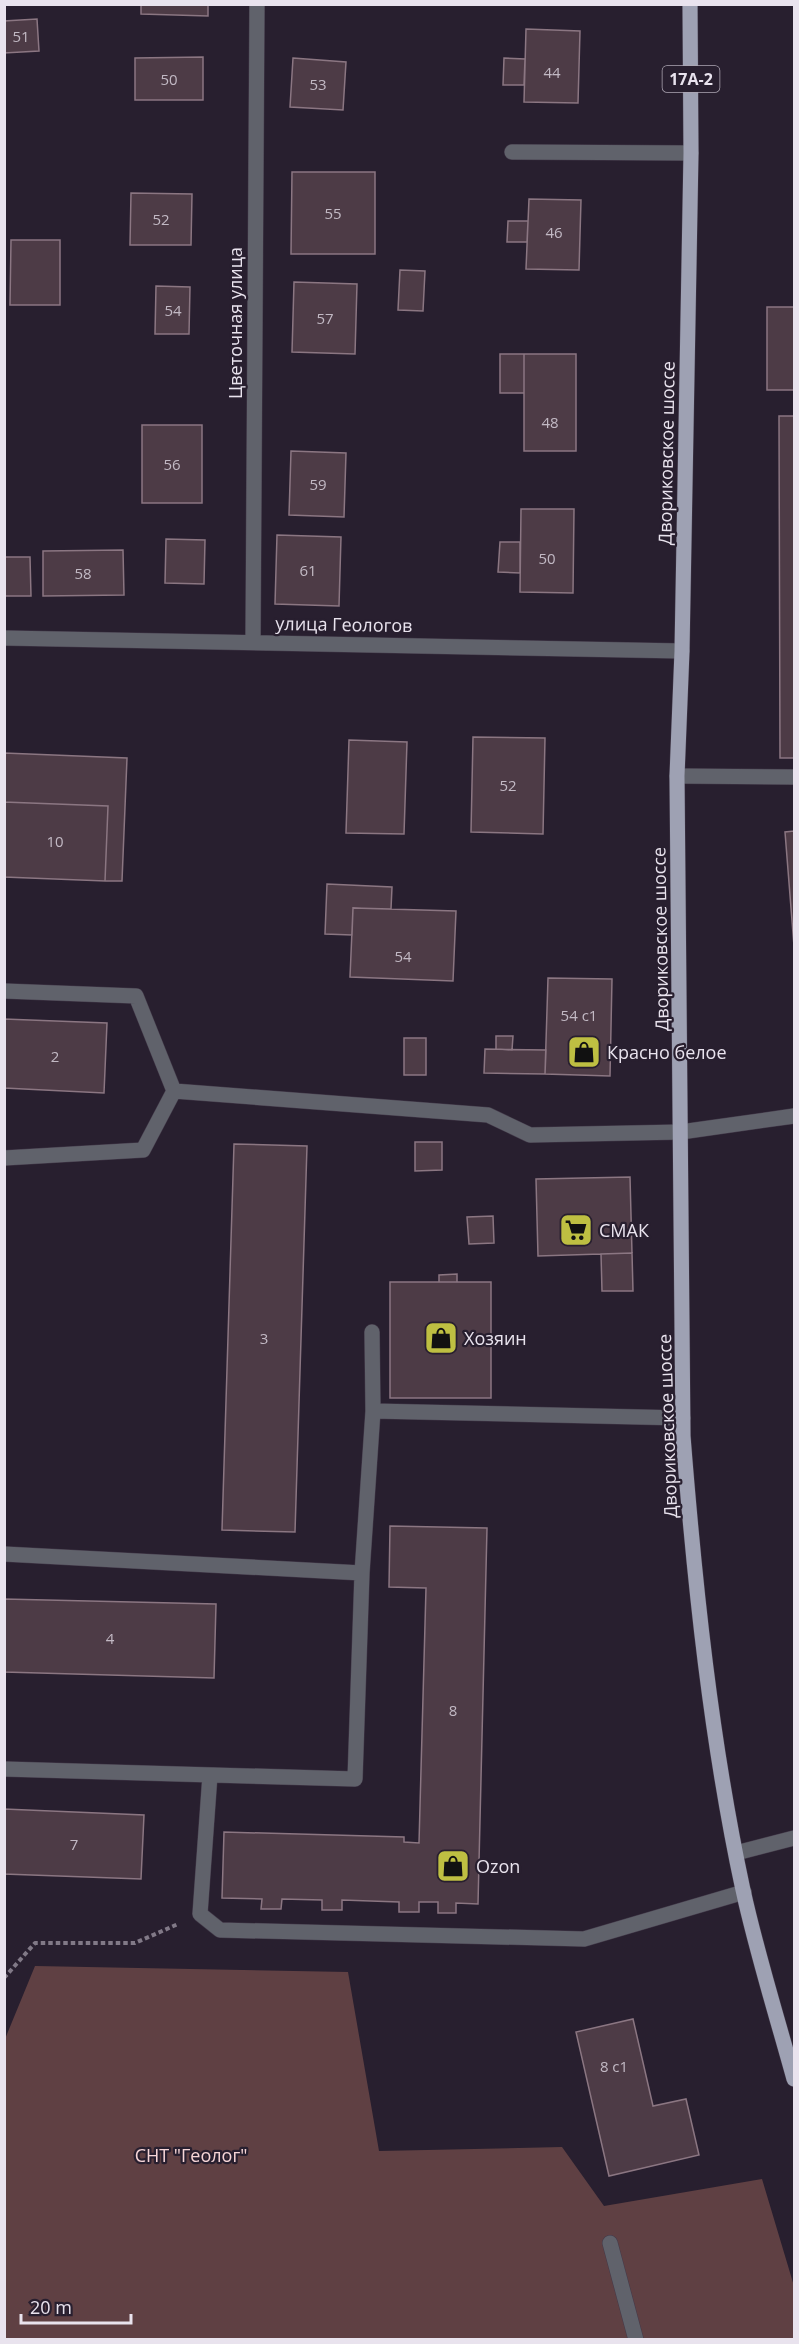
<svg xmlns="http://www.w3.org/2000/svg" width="799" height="2344" viewBox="0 0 799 2344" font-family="'Open Sans',sans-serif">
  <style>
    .green { fill: #5f4043 }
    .building { fill: #4d3b46; stroke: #8b7682; stroke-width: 1.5 }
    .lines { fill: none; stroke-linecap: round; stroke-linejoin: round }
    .lane-casing { stroke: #433a4a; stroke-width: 16 }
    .street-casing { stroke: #433a4a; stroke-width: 16 }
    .primary-casing { stroke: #433a4a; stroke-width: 16 }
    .path { stroke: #817987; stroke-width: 4; stroke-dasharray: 4.5 3; stroke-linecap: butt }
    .lane { stroke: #60626b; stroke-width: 15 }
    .street { stroke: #60626b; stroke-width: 15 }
    .primary { stroke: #9ea1b3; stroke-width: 15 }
    .labels { text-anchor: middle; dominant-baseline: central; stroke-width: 4.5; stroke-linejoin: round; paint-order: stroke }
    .number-label { font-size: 15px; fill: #c2b9c4 }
    .shield { fill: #281f2f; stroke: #afa8b5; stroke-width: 1.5 }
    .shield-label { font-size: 16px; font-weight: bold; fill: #e9e3ee }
    .street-label { font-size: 18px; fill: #e9e3ee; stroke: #281f2f }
    .poi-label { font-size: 18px; fill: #e9e3ee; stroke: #281f2f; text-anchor: start }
    .park-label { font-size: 18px; fill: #f6d5d7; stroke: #281f2f }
  </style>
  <rect width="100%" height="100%" fill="#281f2f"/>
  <path class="green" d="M35,1966L348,1972L379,2151L562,2147L604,2206L762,2179L794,2286V2339L5,2340V2039Z"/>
  <path class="building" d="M141,4H208V16L141,14Z
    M37,19L39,51L4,53V21Z
    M526,29L580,31L578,103L524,102Z
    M203,57V100H135V58Z
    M293,58L346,62L343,110L290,107Z
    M504,58L525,59L524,85H503Z
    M292,172H375V254H291Z
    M131,193L192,194L191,245H130Z
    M529,199L581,200L579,270L526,269Z
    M508,221H528L527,242H507Z
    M11,240H60V305H10Z
    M400,270L425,271L423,311L398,310Z
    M294,282L357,284L355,354L292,352Z
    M156,286L190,287L189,334H155Z
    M767,307H794V390H767Z
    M500,354H524V393H500Z
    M524,354H576V451H524Z
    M779,416H794V758H780Z
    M142,425H202V503H142Z
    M291,451L346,453L344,517L289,515Z
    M521,509H574L573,593L520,592Z
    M277,535L341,537L339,606L275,604Z
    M166,539L205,540L204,584L165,583Z
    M500,542H520V573L498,572Z
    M123,550L124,595L43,596V551Z
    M4,557H30L31,596H4Z
    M473,737L545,738L543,834L471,832Z
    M349,740L407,742L404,834L346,833Z
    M4,753L127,758L122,881H105L108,806L4,802Z
    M4,802L108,806L105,881L4,877Z
    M794,831V946L785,832Z
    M327,884L392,887L391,909L353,908L352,935L325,934Z
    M353,908L456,911L453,981L350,977Z
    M548,978L612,979L610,1076L545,1074Z
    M4,1019L107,1023L104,1093L4,1088Z
    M496,1036H513L512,1050L496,1049Z
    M404,1038H426V1075H404Z
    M485,1049L546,1050L545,1074L484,1073Z
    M415,1142H442V1170L415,1171Z
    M234,1144L307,1146L295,1532L222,1530Z
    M630,1177L632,1253L538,1256L536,1179Z
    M493,1216L494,1243L469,1244L467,1217Z
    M632,1253L633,1291H602L601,1254Z
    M457,1274V1282H439V1275Z
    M390,1282H491V1398H390Z
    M390,1526L487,1528L478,1904L456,1903V1913H438V1902H419V1912H399V1902L342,1900V1910H322V1900L282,1899L281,1909H261L262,1899L222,1898L224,1832L404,1837V1842L419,1843L426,1588L389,1587Z
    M4,1599L216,1604L214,1678L4,1672Z
    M4,1809L144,1815L141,1879L4,1874Z
    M633,2019L653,2106L686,2099L699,2155L609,2176L576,2032Z"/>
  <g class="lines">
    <g class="lane-casing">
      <path id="lane" d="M512,152L691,153
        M677,776L794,777
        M4,991L136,996L174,1091L488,1115L530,1135L681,1132
        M4,1158L143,1150L174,1091
        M372,1332L373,1411L683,1418
        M4,1554L362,1573
        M4,1769L355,1779L362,1573L373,1411
        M210,1775L200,1914L220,1930L584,1939L744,1892
        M736,1853L794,1838
        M610,2243L636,2340"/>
    </g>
    <g class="street-casing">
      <path id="street" d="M4,638L682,651
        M253,641L257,4
        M681,1132L794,1116"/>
    </g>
    <g class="primary-casing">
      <path id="primary" d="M690,4L691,153L682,651L677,776L683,1436C695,1588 711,1741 743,1890C757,1954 777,2017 794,2079"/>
    </g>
    <path class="path" d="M4,1978L35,1943H135L178,1924"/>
    <use href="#lane" class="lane"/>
    <use href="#street" class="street"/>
    <use href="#primary" class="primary"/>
  </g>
  <defs>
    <g id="shop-square" transform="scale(1.725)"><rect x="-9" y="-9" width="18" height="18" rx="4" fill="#bebf42" stroke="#281f2f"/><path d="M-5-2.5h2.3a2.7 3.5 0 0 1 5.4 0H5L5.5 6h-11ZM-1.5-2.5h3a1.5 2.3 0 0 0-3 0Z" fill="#111"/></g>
    <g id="supermarket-square" transform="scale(1.725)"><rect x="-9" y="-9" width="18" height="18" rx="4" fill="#bebf42" stroke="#281f2f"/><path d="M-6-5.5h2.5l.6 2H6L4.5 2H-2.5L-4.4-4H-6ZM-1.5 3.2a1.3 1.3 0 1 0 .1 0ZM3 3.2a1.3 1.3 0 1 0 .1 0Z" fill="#111"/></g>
  </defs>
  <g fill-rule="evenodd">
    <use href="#shop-square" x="584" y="1052"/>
    <use href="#supermarket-square" x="576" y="1230"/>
    <use href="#shop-square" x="441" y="1338"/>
    <use href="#shop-square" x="453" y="1866"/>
  </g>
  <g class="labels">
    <g class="number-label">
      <text x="21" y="36">51</text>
      <text x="552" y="72">44</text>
      <text x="169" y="79">50</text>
      <text x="318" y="84">53</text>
      <text x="333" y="213">55</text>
      <text x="161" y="219">52</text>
      <text x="554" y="232">46</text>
      <text x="173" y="310">54</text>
      <text x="325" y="318">57</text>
      <text x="550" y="422">48</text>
      <text x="172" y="464">56</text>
      <text x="318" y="484">59</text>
      <text x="547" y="558">50</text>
      <text x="308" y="570">61</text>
      <text x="83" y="573">58</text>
      <text x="508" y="785">52</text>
      <text x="55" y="841">10</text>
      <text x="403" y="956">54</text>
      <text x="579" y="1015">54 с1</text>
      <text x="55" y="1056">2</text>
      <text x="264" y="1338">3</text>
      <text x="110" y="1638">4</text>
      <text x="453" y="1710">8</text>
      <text x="74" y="1844">7</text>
      <text x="614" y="2066">8 с1</text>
    </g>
    <rect class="shield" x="662.5" y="66" width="57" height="26" rx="4.5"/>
    <g class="shield-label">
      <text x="691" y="79">17А-2</text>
    </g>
    <g class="street-label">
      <text transform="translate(235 323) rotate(-90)">Цветочная улица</text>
      <text transform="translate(666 453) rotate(-89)">Двориковское шоссе</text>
      <text transform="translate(344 624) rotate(1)">улица Геологов</text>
      <text transform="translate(660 939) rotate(-91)">Двориковское шоссе</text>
      <text transform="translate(667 1426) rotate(-92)">Двориковское шоссе</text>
    </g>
    <g class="poi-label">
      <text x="607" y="1052">Красно белое</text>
      <text x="599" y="1230">СМАК</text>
      <text x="464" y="1338">Хозяин</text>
      <text x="476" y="1866">Ozon</text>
    </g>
    <g class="park-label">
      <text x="191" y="2155">СНТ "Геолог"</text>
    </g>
  </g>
  <rect width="799" height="2344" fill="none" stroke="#e9e3ee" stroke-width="12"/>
  <path d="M21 2314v9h110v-9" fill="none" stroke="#e9e3ee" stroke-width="3"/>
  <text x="30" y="2314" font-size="18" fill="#e9e3ee" stroke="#281f2f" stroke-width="4.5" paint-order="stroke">20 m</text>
</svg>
